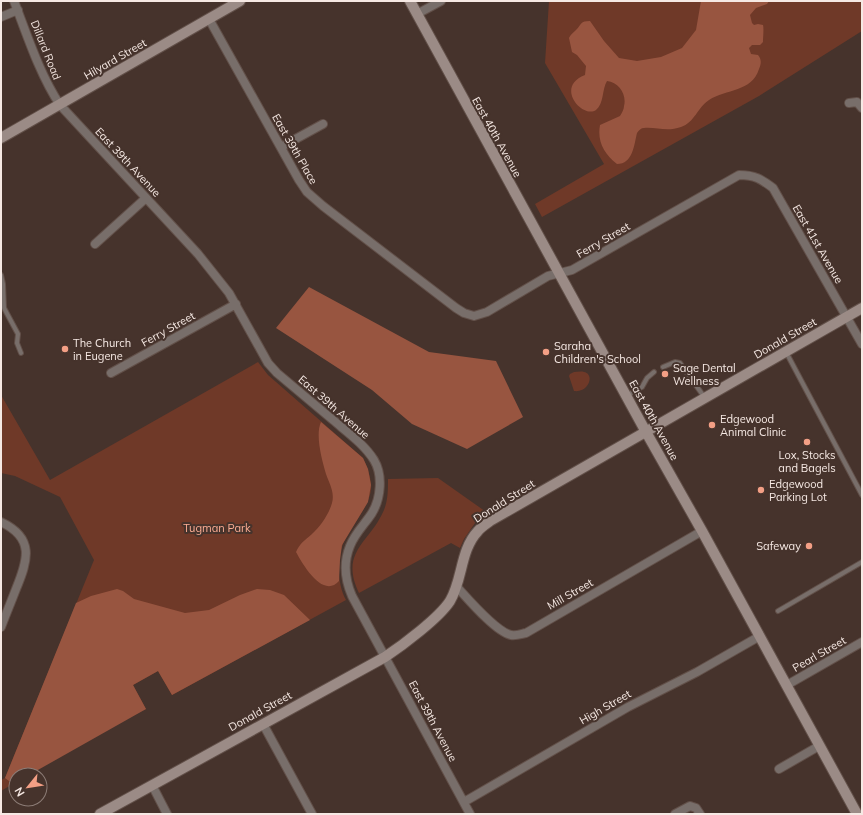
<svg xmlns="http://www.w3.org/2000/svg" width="863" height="815" viewBox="0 0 863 815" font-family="Mulish,sans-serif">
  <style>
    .green { fill: #6f3928 }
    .forest { fill: #985540 }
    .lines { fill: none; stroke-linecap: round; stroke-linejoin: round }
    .lane-casing { stroke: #625049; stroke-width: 6 }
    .street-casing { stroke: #625049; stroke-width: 10 }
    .secondary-casing { stroke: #625049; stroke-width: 12 }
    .lane { stroke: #786e6a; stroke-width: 4 }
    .street { stroke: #786e6a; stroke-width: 8 }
    .secondary { stroke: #9b8b86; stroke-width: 10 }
    .poi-dot { fill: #f39f85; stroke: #46332c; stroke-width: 1.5 }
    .labels { text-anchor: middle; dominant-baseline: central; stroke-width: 4; stroke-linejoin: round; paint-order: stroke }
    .street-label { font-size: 11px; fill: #f6e9e4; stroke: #46332c }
    .poi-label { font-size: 11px; fill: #f6e9e4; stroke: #46332c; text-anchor: start }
    .park-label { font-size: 11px; fill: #fdad94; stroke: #46332c }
  </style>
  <rect width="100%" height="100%" fill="#46332c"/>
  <path class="green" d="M549,1H862V31L759,96L542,217L535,204L604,164L545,63Z
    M258,362L268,375L363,458C367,466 370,474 371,484C372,495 366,506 360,515C354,525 347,534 343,544C336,560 338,586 346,600L172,695L158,671L133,685L146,709L16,775V782L1,791V780L5,778L94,560L60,497L15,476L1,473V395L50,480Z
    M574,372C577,372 581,371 584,372C595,374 589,393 574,391L569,376L570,374Z
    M438,478L489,514L475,523L464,539L460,548L451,543L359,593C339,551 370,543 384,510C388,500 388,490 388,479Z"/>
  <path class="forest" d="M701,1H769L767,4L756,8L750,15L752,23L754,25L758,24L763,25C764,28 763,39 763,42L760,45H752L749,48L751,54L758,55C762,60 761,64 759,69C752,92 726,89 709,100C698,107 694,123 681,127C667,132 657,127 644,128C641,128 639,130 637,133C634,145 633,164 617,164C604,154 597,141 600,125L620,116C622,113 624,109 624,106C627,95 619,82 607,81C602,89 604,104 596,110C583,119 554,87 585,75L586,66L577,55L572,52L569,38C571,34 573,33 576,30C582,24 580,21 590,21L604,41L619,58L637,61L661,57L682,48L696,30Z
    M309,287L429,352L496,361L523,417L467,449L412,424L372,390L276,328Z
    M321,422L363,458L368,469L371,485L368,502L342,545L340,560L339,581C323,599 303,565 296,552C300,543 304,541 312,534C320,527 329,514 332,503C335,492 329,483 326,474C322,460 315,435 321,422Z
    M117,589L123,591L134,599L185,613L209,610L240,595L257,589L270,590L284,595L310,620L172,695L158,671L133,685L146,709L29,775H16V782L9,781L5,778L76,603L91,596Z"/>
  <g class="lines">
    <g class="lane-casing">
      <path id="lane" d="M1,275L3,284L4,308L18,334L17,343L21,353
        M786,352L862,495
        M663,367L675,362L680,363L705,398
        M626,396L642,387L647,378L654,372
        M778,611L862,562"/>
    </g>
    <g class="street-casing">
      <path id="street" d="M14,1C27,35 40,75 60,105L198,254L229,293L268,363L277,373C295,388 314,404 333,420C347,432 364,444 374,460C383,475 381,498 372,513C365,524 355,533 350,546C343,563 345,580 352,596L470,814
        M417,14L441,1
        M1,17L18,10
        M209,19L299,180L307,192L323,206L456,308L464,313L474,316L487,312L548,276L572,270L739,175C755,175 761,179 773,188L862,344
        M849,103L857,102L862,108
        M281,147L323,124
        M95,244L146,198
        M111,373L236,304
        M1,522C35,538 28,560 16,589C11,602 6,614 1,627
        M457,587C468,599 496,632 511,635C516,636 521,634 526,633L702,531
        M787,685L862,642
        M263,724L312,814
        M779,769L819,746
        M152,785L167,814
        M464,802L628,707L697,672L760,636
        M675,814L690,806L696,808L700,814"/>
    </g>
    <g class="secondary-casing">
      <path id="secondary" d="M410,1L646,432L702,531L857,814
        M1,138L240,1
        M100,814L385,657C403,645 439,618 450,601C463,579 460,550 478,531C481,527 486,524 490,521L862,308"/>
    </g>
    <use href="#lane" class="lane"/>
    <use href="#street" class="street"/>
    <use href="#secondary" class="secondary"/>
  </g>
  <g class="poi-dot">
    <circle cx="65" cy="349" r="4"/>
    <circle cx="546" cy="352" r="4"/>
    <circle cx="665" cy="374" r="4"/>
    <circle cx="712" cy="425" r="4"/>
    <circle cx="807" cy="442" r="4"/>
    <circle cx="761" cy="490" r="4"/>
    <circle cx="809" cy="546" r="4"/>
  </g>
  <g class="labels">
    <g class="street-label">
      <text transform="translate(46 50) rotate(68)">Dillard Road</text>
      <text transform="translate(115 59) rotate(-30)">Hilyard Street</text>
      <text transform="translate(497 137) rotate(61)">East 40th Avenue</text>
      <text transform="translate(295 149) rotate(60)">East 39th Place</text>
      <text transform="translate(128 162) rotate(47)">East 39th Avenue</text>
      <text transform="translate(603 240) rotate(-30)">Ferry Street</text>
      <text transform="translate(818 244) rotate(60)">East 41st Avenue</text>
      <text transform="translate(168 329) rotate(-29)">Ferry Street</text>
      <text transform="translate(785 338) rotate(-30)">Donald Street</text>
      <text transform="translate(334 407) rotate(41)">East 39th Avenue</text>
      <text transform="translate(654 420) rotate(61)">East 40th Avenue</text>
      <text transform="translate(504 501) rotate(-32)">Donald Street</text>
      <text transform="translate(570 594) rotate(-30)">Mill Street</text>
      <text transform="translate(819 654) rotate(-30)">Pearl Street</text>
      <text transform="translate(605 707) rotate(-30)">High Street</text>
      <text transform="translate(260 711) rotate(-29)">Donald Street</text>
      <text transform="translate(433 721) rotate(62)">East 39th Avenue</text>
    </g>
    <g class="poi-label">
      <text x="73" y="343">The Church<tspan x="73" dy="13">in Eugene</tspan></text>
      <text x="554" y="346">Saraha<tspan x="554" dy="13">Children's School</tspan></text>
      <text x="673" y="368">Sage Dental<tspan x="673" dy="13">Wellness</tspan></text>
      <text x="720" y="419">Edgewood<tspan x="720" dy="13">Animal Clinic</tspan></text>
      <text x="807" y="455" text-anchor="middle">Lox, Stocks<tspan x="807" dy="13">and Bagels</tspan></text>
      <text x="769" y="484">Edgewood<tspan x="769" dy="13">Parking Lot</tspan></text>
      <text x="801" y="546" text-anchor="end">Safeway</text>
    </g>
    <g class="park-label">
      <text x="217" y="528">Tugman Park</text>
    </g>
  </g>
  <rect width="863" height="815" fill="none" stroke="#f6e9e4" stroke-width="4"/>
  <g transform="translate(28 787) rotate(240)"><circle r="19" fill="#46332c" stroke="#8c7c76"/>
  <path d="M0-3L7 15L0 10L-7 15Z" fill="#f39f85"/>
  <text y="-6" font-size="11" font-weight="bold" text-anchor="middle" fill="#f6e9e4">N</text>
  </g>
</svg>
